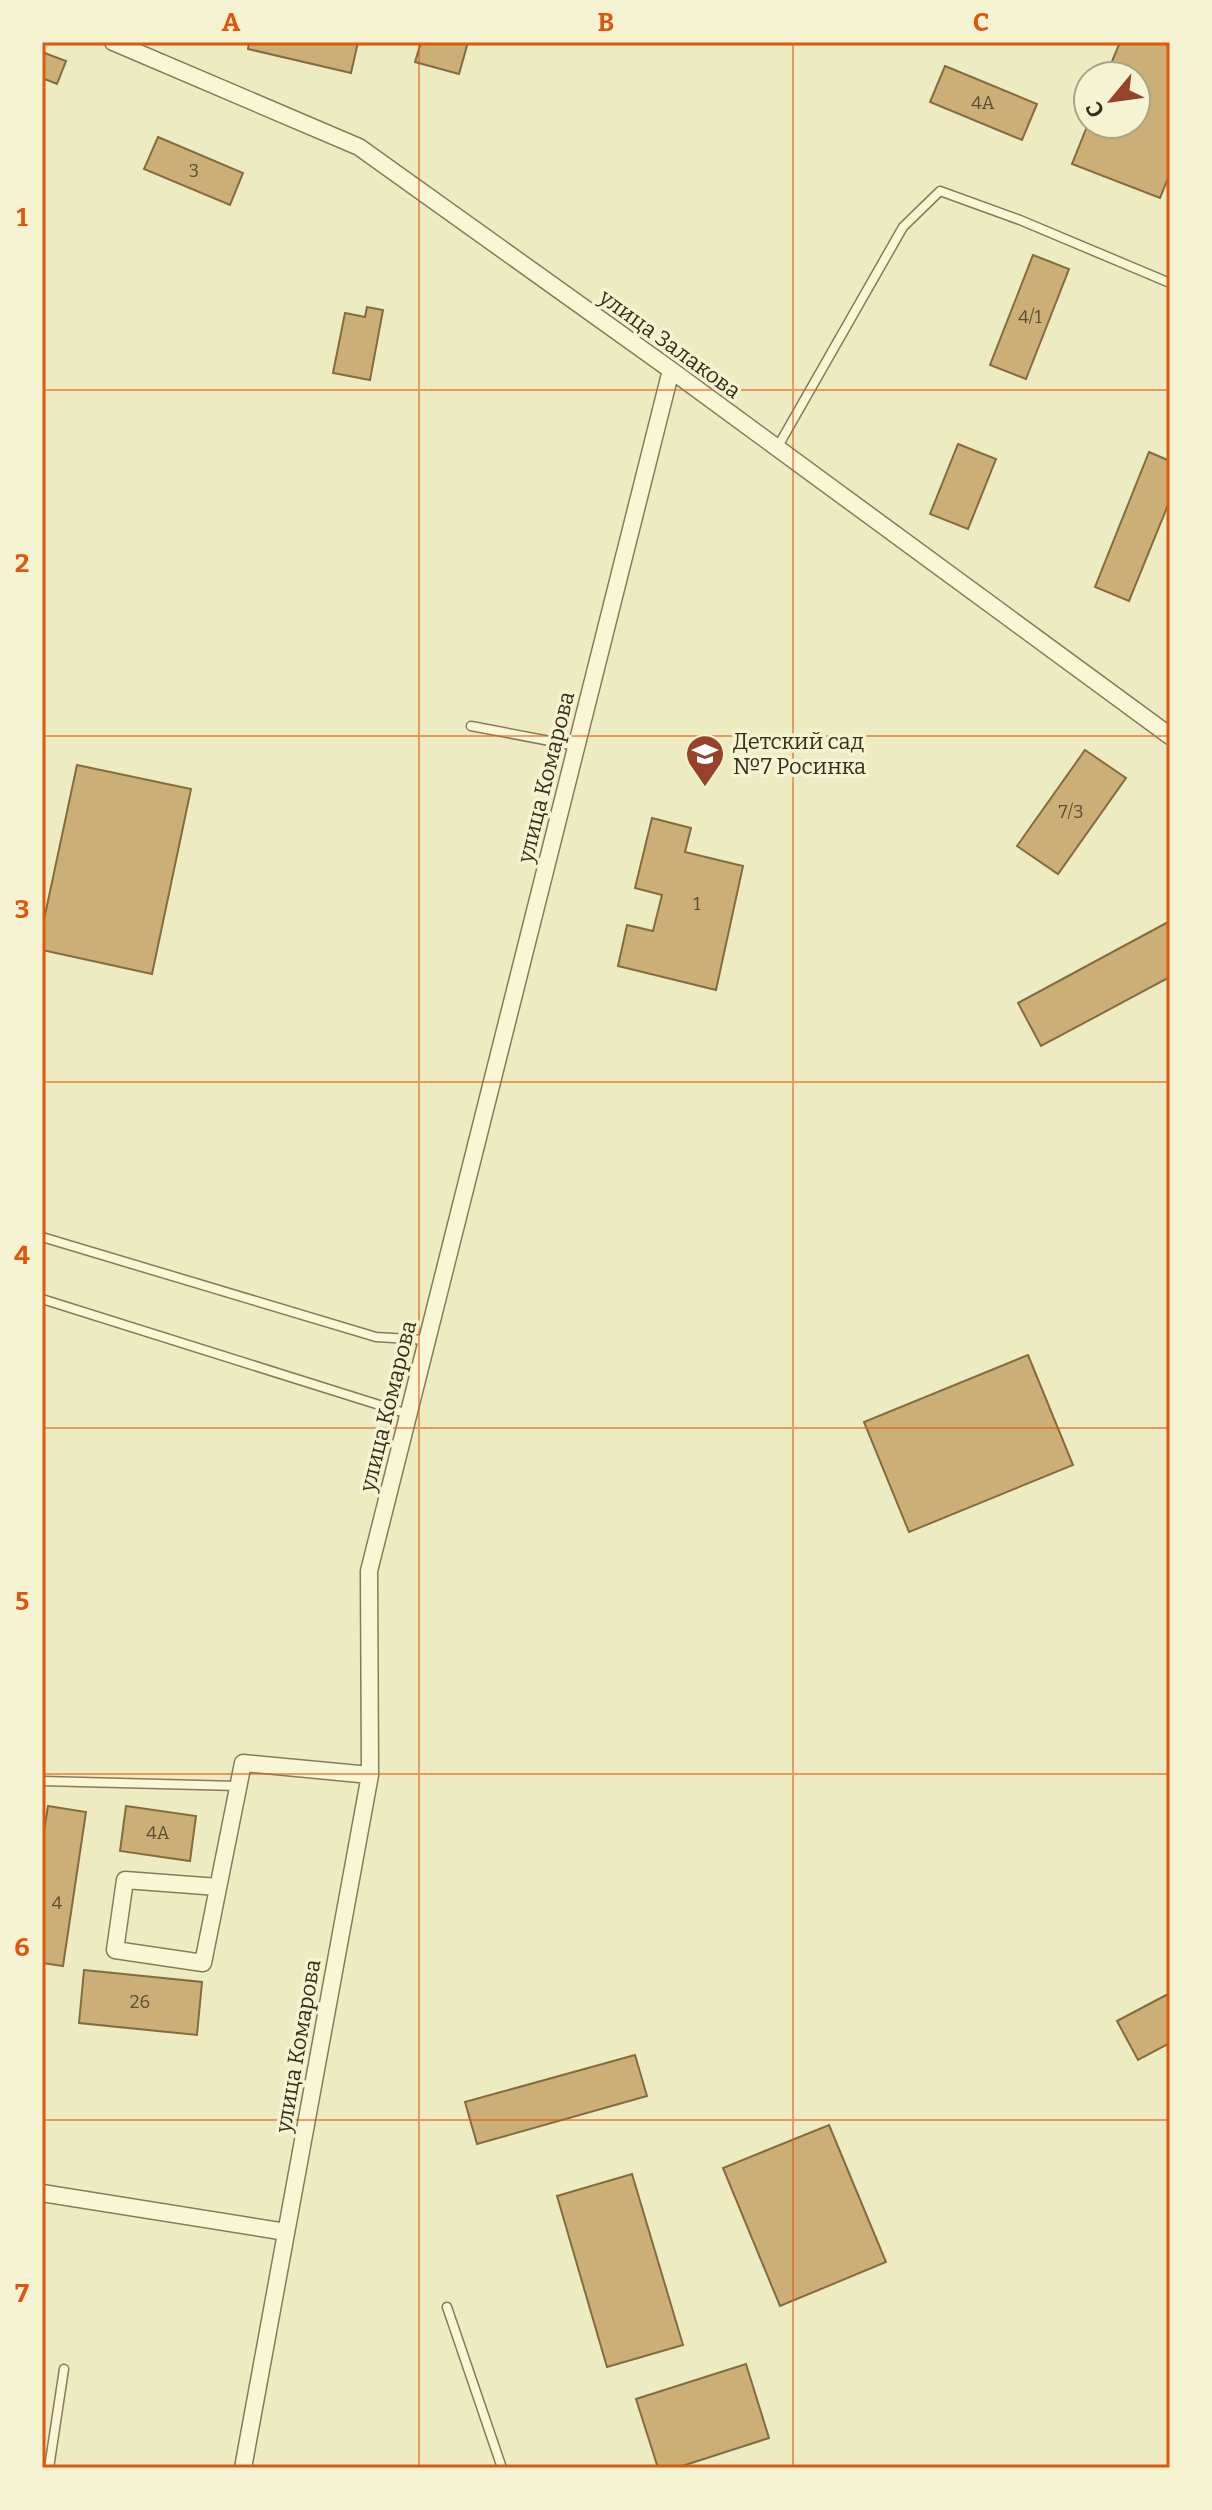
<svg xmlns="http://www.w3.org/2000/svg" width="1212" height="2510" viewBox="0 0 1212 2510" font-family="Bitter,serif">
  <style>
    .building { fill: #cbaf77; stroke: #856c3f; stroke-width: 2 }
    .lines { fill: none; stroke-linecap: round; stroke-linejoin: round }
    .service-casing { stroke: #867c59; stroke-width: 11 }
    .minor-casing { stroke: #867c59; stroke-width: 19 }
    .service { stroke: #f8f6d4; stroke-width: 8 }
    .minor { stroke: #f8f6d4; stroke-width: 16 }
    .grid { fill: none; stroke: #df570d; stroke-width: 2; stroke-opacity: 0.55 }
    .labels { text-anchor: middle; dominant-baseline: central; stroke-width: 7; stroke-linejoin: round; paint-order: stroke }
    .number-label { font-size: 18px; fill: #5b4f34 }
    .street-label { font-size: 22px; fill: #362f1d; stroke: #f5f3d1 }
    .poi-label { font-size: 22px; fill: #362f1d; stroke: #f5f3d1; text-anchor: start }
    .neatline { fill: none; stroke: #df570d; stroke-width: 3 }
    .grid-label { font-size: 26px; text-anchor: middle; font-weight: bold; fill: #df570d }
  </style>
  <rect width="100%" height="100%" fill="#edebc1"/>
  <path class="building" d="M249,42H358L351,73L248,49Z
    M421,42H468L459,74L415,62Z
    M1120,42H1170V173L1160,198L1072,164L1088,124H1136V76H1106Z
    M42,52L66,61L57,84L42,78Z
    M945,66L1037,104L1022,140L930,102Z
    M158,137L243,173L230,205L144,169Z
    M1033,255L1069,269L1026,379L990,365Z
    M367,307L383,310L370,380L333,373L345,313L365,317Z
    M958,444L996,459L968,529L930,514Z
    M1149,452L1170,461V500L1129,601L1095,587Z
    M1085,750L1126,778L1058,874L1017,846Z
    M77,765L191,789L152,974L42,950V929Z
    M652,818L691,828L685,852L743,866L716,990L618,966L627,925L653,931L662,895L635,888Z
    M1170,921V977L1041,1046L1018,1003Z
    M1028,1355L1073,1465L909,1532L864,1422Z
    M48,1806L86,1812L63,1966L42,1963V1843Z
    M126,1806L196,1816L190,1861L120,1851Z
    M84,1970L202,1982L197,2035L79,2023Z
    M1170,1993V2043L1138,2060L1117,2021Z
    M635,2055L647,2096L477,2144L465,2102Z
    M829,2125L886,2262L780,2306L723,2168Z
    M632,2174L683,2345L607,2367L557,2196Z
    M746,2364L769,2438L676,2468H658L636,2399Z"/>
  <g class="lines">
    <g class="service-casing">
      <path id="service" d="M777,448L903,227L940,191L1020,220L1170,283
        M471,726L576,746
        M42,1237L376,1337L427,1340
        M42,1299L408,1414
        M42,1781L238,1786
        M447,2307L502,2468
        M49,2468L64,2369"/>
    </g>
    <g class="minor-casing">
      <path id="minor" d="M113,42L359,147L671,370L1170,736
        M218,1887L125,1880L115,1950L203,1963L243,1763L370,1775
        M42,2193L286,2232
        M243,2468L370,1775L369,1571L671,370"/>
    </g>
    <use href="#service" class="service"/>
    <use href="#minor" class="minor"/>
  </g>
  <path class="grid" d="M419,42V2468M793,42V2468M42,390H1170M42,736H1170M42,1082H1170M42,1428H1170M42,1774H1170M42,2120H1170"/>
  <defs>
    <g id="school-pin" transform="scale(2)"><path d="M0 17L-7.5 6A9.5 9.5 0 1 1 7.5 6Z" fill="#95432a" stroke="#f5f3d1"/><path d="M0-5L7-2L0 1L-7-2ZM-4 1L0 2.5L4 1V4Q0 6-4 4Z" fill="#fff"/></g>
  </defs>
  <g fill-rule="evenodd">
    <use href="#school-pin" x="705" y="754"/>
  </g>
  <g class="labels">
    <g class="number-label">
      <text x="983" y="103">4А</text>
      <text x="194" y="171">3</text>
      <text x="1030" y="317">4/1</text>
      <text x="1071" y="812">7/3</text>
      <text x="697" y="904">1</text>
      <text x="158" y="1833">4А</text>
      <text x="57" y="1903">4</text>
      <text x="140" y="2002">26</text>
    </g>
    <g class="street-label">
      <text transform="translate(670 344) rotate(36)">улица Залакова</text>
      <text transform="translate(546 777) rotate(-76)">улица Комарова</text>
      <text transform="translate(388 1406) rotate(-76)">улица Комарова</text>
      <text transform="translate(298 2046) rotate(-80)">улица Комарова</text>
    </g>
    <g class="poi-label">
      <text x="733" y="741">Детский сад<tspan x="733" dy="25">№7 Росинка</tspan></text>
    </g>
  </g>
  <rect width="1212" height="2510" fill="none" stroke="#f5f3d1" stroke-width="88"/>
  <g transform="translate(1112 100) rotate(241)"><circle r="38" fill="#f5f3d1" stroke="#a9a589" stroke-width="2"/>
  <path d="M0-6L14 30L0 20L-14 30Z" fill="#95432a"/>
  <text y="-12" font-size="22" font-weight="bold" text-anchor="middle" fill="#362f1d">С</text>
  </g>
  <rect x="44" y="44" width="1124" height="2422" class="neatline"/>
  <g class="grid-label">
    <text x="231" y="31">A</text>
    <text x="606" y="31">B</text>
    <text x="981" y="31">C</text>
    <text x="22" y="226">1</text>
    <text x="22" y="572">2</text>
    <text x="22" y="918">3</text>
    <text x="22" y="1264">4</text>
    <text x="22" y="1610">5</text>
    <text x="22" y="1956">6</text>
    <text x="22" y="2302">7</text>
  </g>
</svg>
